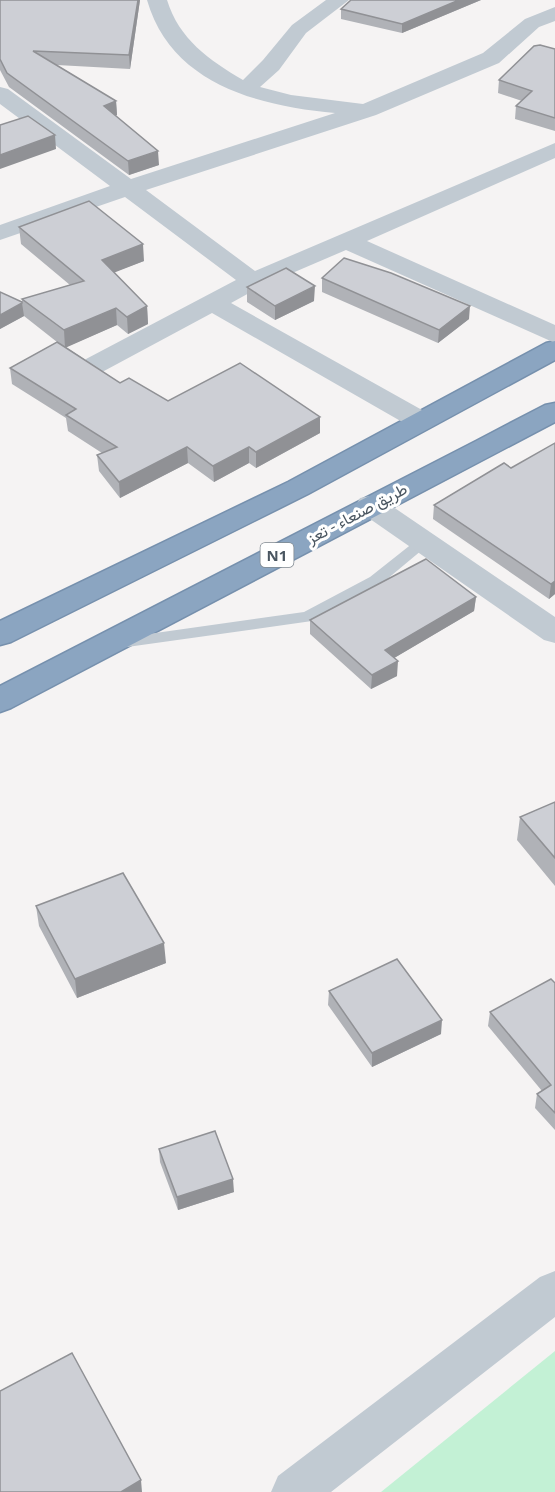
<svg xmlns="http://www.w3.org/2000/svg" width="555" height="1492" viewBox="0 0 555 1492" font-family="'Open Sans',Vazirmatn,sans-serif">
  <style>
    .green { fill: #c3f1d5 }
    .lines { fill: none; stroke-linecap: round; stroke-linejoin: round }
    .highway-casing { stroke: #7690ad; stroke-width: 3 }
    .lane { fill: #c1cad2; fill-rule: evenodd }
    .street { fill: #c1cad2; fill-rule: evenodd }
    .highway { fill: #8ba5c1; fill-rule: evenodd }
    .wall { fill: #b0b2b7 }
    .shaded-wall { fill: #909195 }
    .building { fill: #cdcfd5; stroke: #909195; stroke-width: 1.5 }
    .labels { text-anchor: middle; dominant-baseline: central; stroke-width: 6; stroke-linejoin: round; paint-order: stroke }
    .shield { fill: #fff; stroke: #808990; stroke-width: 1.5 }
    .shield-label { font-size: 15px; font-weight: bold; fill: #4a5661 }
    .street-label { font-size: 16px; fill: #4a5661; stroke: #fff }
  </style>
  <rect width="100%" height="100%" fill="#f5f3f3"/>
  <path class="green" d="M555,1351V1492H381Z"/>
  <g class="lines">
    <g class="highway-casing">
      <path id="highway" d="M555,341V360L308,494L11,642L0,645V621L288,482L546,343Z
        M555,403V422L11,708L0,712V686L476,441L545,405Z"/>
    </g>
    <path class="lane" d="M423,537L428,539L430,542L428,545L380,585L312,621L120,648L114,647L112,643L114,639L120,638L304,612L370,577L418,539Z"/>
    <path class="street" d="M147,0H167C179,39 209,60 243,80L263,60L292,25L326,0H349L306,33L279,70L260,87L291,95L363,104L483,53L525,19L555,7V21L539,27L499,63L376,115L146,190L255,271L555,143V158L367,241L555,325V343L346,250L262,286L231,303L431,415L435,421L431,427L421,429L411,427L212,313L104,371L95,373L86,371L82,365L86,359L236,280L125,197L0,240V225L110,186L0,104V87L8,89L131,179L335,113C258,106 171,84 147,0Z
      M370,496L380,498L555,617V643L544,640L360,512L356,505L360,498Z
      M555,1271V1317L331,1492H271L278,1476L540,1277Z"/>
    <use href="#highway" class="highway"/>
  </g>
  <path class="wall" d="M0,0H140L130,69L57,65L116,101L117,115L115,116L159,165L129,175L9,87L0,70Z
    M351,0H481L402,33L341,19V9Z
    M555,49V131L515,119L516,106L522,101L498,93L499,80Z
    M19,227L144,261L114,272L147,306L148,324L128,334L117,325L66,347L120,383L168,401L320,417V433L256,468L249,463L214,482L188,463L120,498L99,471L97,455L102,453L68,431L66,418L12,384L10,368L57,342L24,316L0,329V292L22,302V299L70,285L21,244Z
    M322,278L469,319L438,343L322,292Z
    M247,287L314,301L275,320L247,302Z
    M504,463L555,594L549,599L433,519L434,505Z
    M476,597L474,611L394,658L397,676L371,689L310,634V620Z
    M555,802V886L517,840L520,817Z
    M36,906L166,963L77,998L39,926Z
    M555,983V1130L535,1108L537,1094L542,1091L488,1026L490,1012Z
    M329,991L441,1034L372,1067L328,1005Z
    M159,1149L234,1192L178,1210L160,1162Z"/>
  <path class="shaded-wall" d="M138,0H140L130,69L129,55Z
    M459,0H481L402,33V24Z
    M116,101L117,115L105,120L104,106Z
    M55,135L56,149L0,169V155Z
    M158,151L159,165L129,175L128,161Z
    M143,244L144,261L103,277L102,260Z
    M315,286L314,301L275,320V306Z
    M22,303L24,316L0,329V315Z
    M147,306L148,324L128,334L127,317Z
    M470,306L469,319L438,343L439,330Z
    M116,308L117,325L65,348L64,330Z
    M320,417V433L256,468V452Z
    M187,447L188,463L120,498L119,482Z
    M249,447V463L214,482L213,466Z
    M555,581V594L549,599L551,584Z
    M476,597L474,611L384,664L385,650Z
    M398,661L397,676L371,689L372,675Z
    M164,943L166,963L77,998L75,979Z
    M442,1020L441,1034L372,1067V1053Z
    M233,1179L234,1192L178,1210L177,1197Z
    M141,1480L142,1492H121Z"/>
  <path class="building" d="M0,0H138L129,55L33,51L116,101L104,106L158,151L128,161L7,73L0,59Z
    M351,0H459L402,24L341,9Z
    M540,45L555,49V118L516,106L532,91L499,80L534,46Z
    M28,116L55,135L0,155V125Z
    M89,201L143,244L102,260L147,306L127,317L116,308L64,330L22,299L84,281L19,227Z
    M344,258L391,273L470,306L439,330L322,278Z
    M286,268L315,286L275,306L247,287Z
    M0,292L22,302V303L0,315Z
    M57,342L120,383L129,378L168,401L240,363L320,417L256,452L249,447L213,466L187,447L119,482L97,455L117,447L66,415L76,409L10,368Z
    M555,443V581L551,584L434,505L504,463L511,468Z
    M426,559L476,597L385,650L398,661L372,675L310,620Z
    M555,802V858L520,817Z
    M123,873L164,943L75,979L36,906Z
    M397,959L442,1020L372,1053L329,991Z
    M551,979L555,983V1113L537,1094L551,1085L490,1012Z
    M215,1131L233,1179L177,1197L159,1149Z
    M72,1353L141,1480L121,1492H0V1391Z"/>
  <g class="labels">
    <rect class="shield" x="260.5" y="543" width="33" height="24" rx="4.5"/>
    <g class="shield-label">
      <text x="277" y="555">N1</text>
    </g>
    <g class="street-label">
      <text transform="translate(357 513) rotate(-28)">طريق صنعاء - تعز</text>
    </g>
  </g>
</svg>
